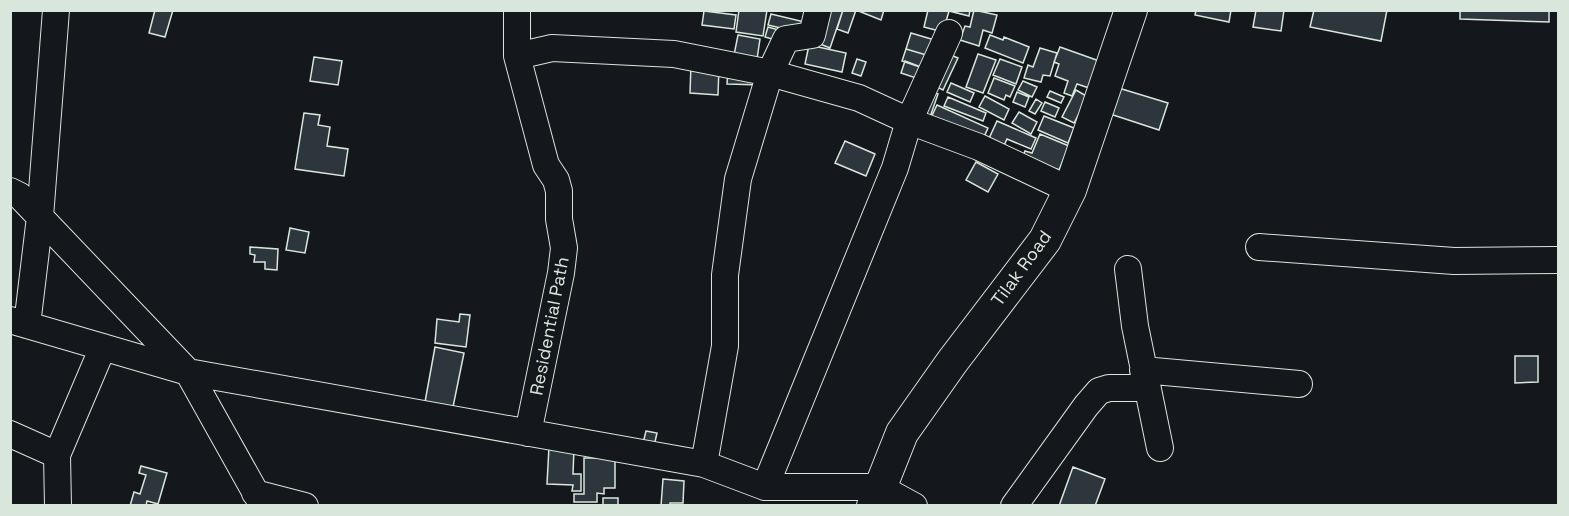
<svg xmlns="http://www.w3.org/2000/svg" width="1569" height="516" viewBox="0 0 1569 516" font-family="'Space Grotesk',sans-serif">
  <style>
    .building { fill: #2c363c; stroke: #d8e6dc; stroke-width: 1.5 }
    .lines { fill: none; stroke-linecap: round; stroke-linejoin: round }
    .minor-casing { stroke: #d8e6dc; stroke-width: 28 }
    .major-casing { stroke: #d8e6dc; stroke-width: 34 }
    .minor { stroke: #14181c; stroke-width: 26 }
    .major { stroke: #14181c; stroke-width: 32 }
    .labels { text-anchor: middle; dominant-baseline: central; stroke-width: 4.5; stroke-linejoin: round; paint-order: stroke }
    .street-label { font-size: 18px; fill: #d8e6dc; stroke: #14181c }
  </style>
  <rect width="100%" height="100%" fill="#14181c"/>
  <path class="building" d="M155,10H173L165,37L149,33Z
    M739,10H767L763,36L736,32Z
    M827,10H843L830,48L815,42Z
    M843,10H856L848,33L837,29Z
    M856,10H884L881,20Z
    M928,10H970L969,16L949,11L943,32L924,27Z
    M974,10L997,15L992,33L983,30L979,46L960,40L965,26L970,27Z
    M1196,10H1231L1229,22L1195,15Z
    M1256,10H1284L1281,31L1253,27Z
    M1314,10H1387L1381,41L1310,27Z
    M1460,10H1549V22L1460,19Z
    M704,11L736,15L734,29L702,25Z
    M771,14L813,24L810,35L768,25Z
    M768,27L786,32L783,42L765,37Z
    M911,33L938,41L933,57L906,49Z
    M738,35L760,39L757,59L734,55Z
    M990,35L1003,40L1004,37L1029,47L1023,63L985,48Z
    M809,45L846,53L842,72L805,64Z
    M1060,47L1102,62L1092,89L1077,84L1072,96L1064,93L1068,81L1055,76L1059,64L1054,62Z
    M1040,48L1057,53L1050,76L1043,75L1041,82L1024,78L1028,65L1033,67Z
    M906,49L933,57L929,70L902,61Z
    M948,54L958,58L943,90L929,83Z
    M978,54L996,60L983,93L966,87Z
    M314,57L342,61L338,85L310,81Z
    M857,59L866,62L861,76L852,73Z
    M1000,59L1022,67L1016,84L993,75Z
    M905,61L929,70L919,79L901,73Z
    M691,65L719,67L718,95L690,93Z
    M728,71L763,85L727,84Z
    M994,78L1015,86L1010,97L1006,95L1004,100L988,93Z
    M1023,81L1037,87L1032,97L1018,90Z
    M951,83L974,93L970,102L947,92Z
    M1112,86L1168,103L1159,130L1104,112Z
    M927,90L938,94L929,120L917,115Z
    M1076,90L1088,97L1074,123L1062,117Z
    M1050,91L1064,97L1061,103L1047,97Z
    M1017,92L1029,97L1025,107L1013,102Z
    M985,96L1009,109L1004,120L979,107Z
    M948,97L986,113L983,121L944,106Z
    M1036,99L1042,103L1035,114L1029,111Z
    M1045,102L1059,108L1055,117L1041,111Z
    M937,105L988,128L983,139L929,122Z
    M1019,112L1037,122L1031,134L1012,123Z
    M304,113L320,115L318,125L330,127L327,146L348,149L344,176L295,169Z
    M1044,116L1074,128L1068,143L1038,130Z
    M997,121L1036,138L1031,149L1007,139L1001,152L986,145Z
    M1040,134L1069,146L1059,170L1057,169L1054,177L1020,164L1025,151L1032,153Z
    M845,141L875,154L866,176L835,163Z
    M976,162L998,174L988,192L966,180Z
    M290,228L309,232L305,253L286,250Z
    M250,247L278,249L277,270L265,269V262H254L255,255L250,254Z
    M460,314L470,315L466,347L435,343L437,319L459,322Z
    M435,347L464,353L453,407L425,402Z
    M1515,356H1538V382L1515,383Z
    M646,431L657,433L654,446L643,443Z
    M549,447L574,448L573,474H581V491H572L573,485L547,484Z
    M584,458H615V488H604V494L597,493V502H574V494H584Z
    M141,466L167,473L158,504L147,501L146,506H130L134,492L140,494L146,475L139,473Z
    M1073,467L1105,479L1095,506H1059Z
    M663,479L684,481L683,503H670V506H661Z
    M603,498H618V506H603Z"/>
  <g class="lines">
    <g class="minor-casing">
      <path id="minor" d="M517,10V56L546,165L556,180L559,191V219L564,248L561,273L528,433
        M517,56L552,48L674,54L770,73L859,98L909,121L979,147L1070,190
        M10,191L20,196L188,372L263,506
        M1259,247L1454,261L1558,260
        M1128,269L1135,326L1160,448
        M10,320L188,372L704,464L765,487H879L914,506
        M27,325L40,217L56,10
        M1143,370L1299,384
        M10,434L57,455L103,347
        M57,455L58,506
        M704,464L725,346V275L738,179L770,73L786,39L812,35L818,10
        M765,487L895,168L909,121L949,33
        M255,493L305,506
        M1014,506L1086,406L1099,391L1109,388H1147"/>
    </g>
    <g class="major-casing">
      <path id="major" d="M873,506L902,433L952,362L1045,240L1070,190L1131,10"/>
    </g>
    <use href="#minor" class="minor"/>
    <use href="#major" class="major"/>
  </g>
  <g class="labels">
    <g class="street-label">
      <text transform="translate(1021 268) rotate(-54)">Tilak Road</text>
      <text transform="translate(549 326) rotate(-79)">Residential Path</text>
    </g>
  </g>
  <rect width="1569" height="516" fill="none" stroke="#d8e6dc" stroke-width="24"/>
</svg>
